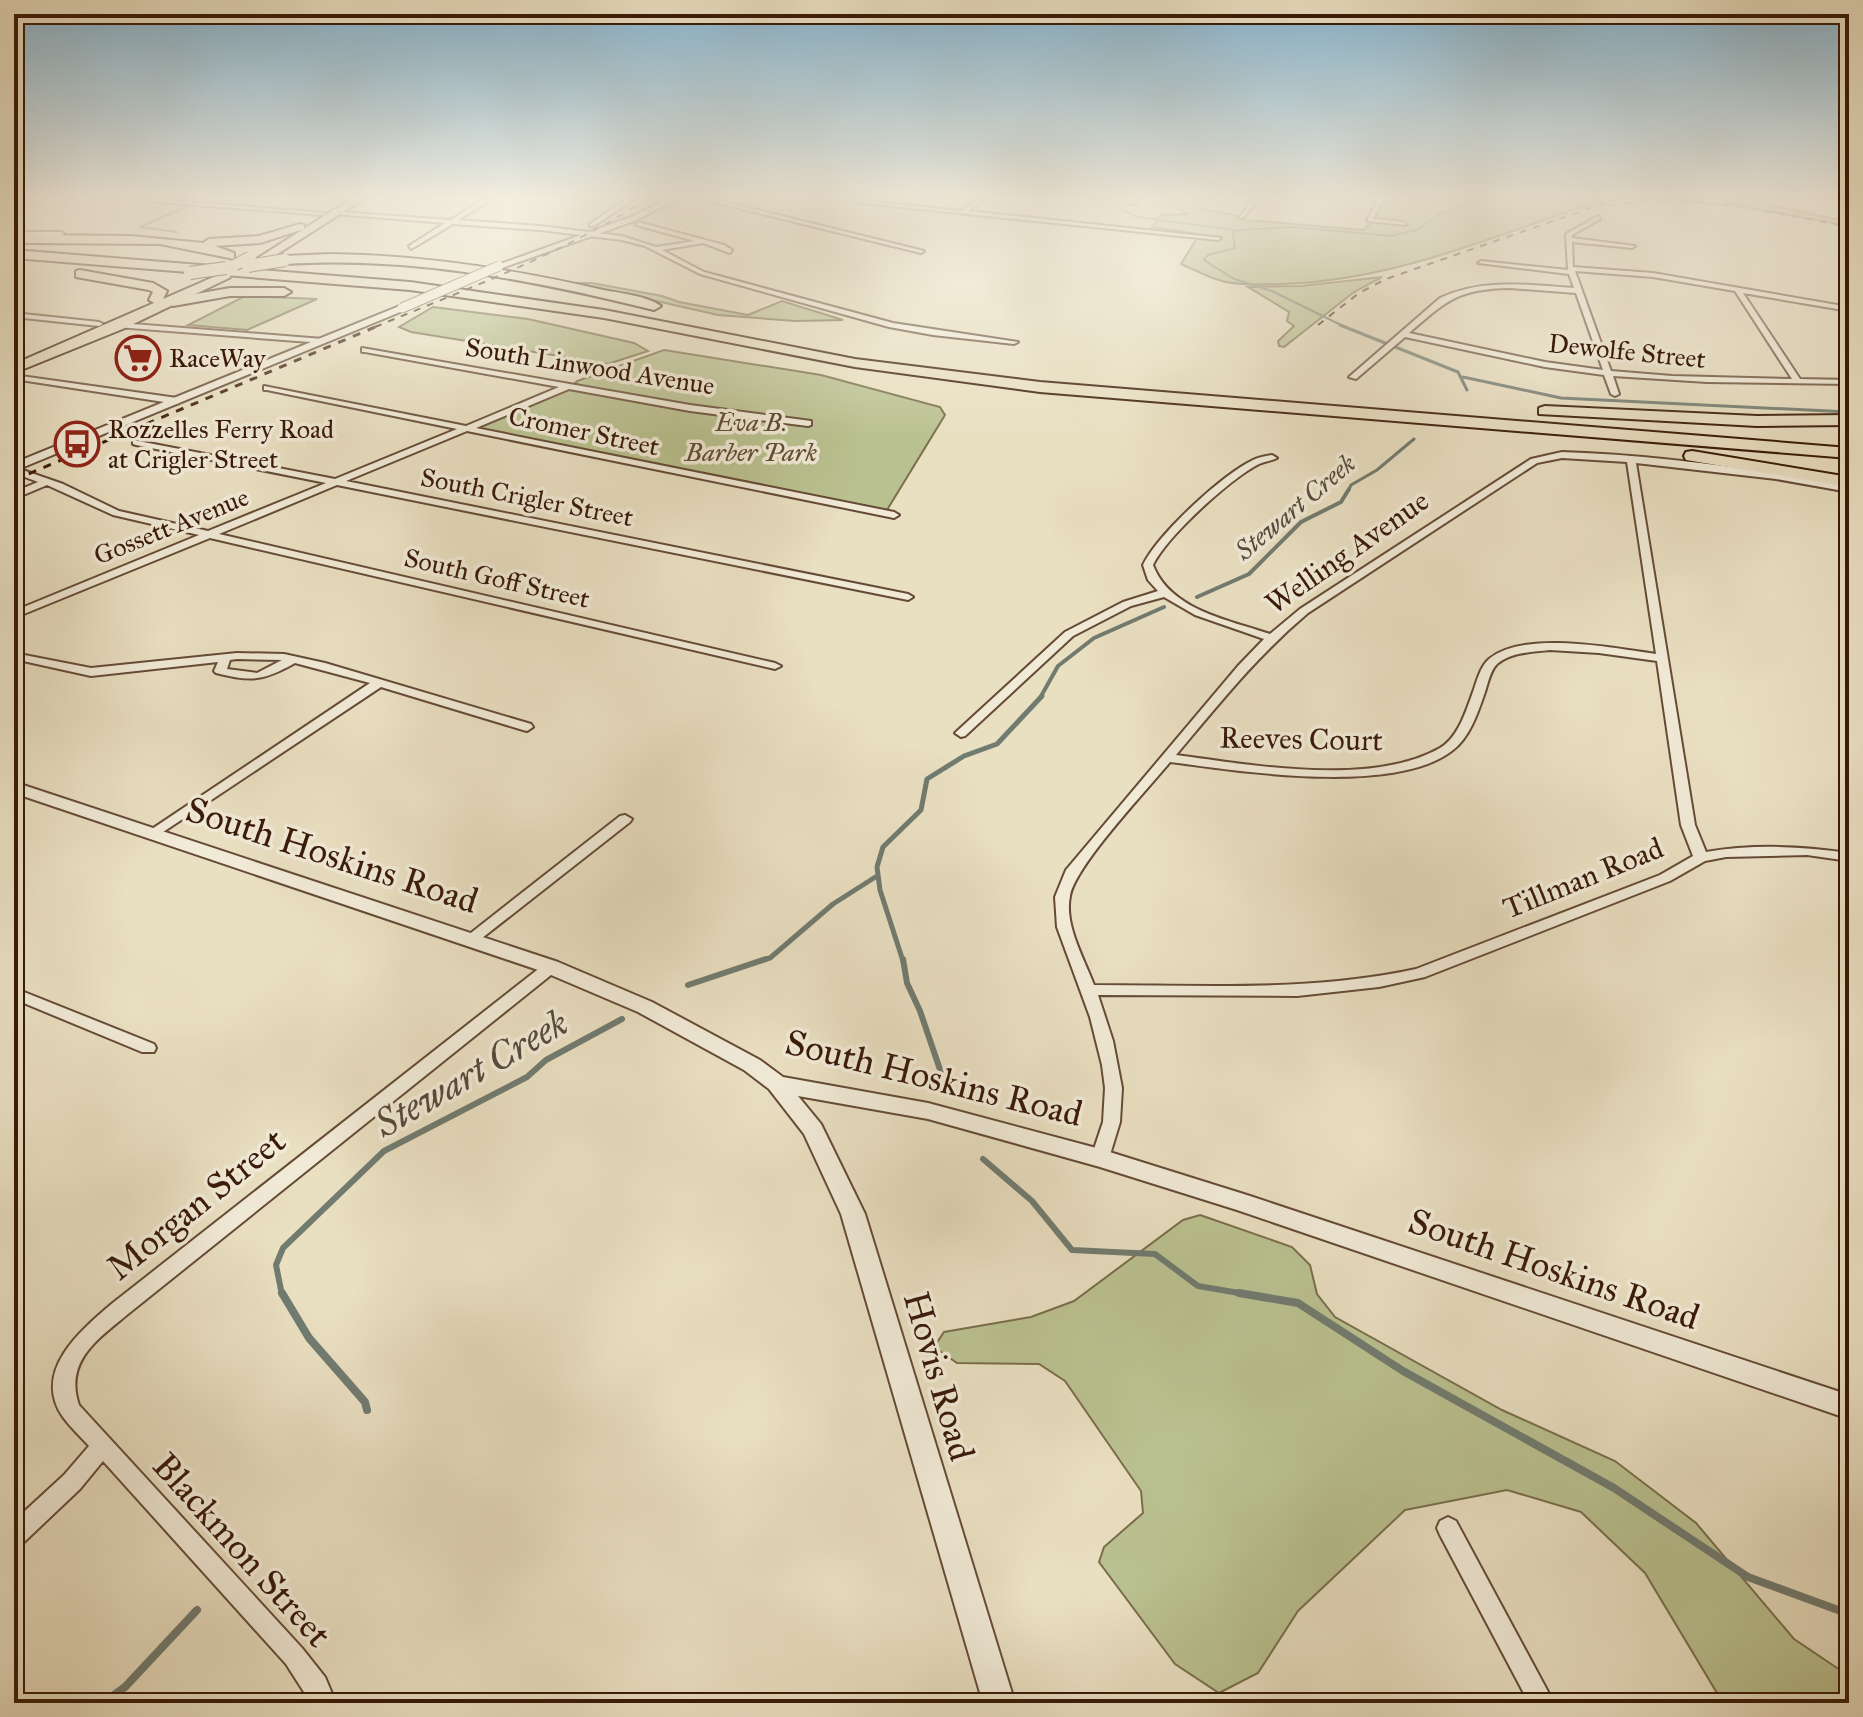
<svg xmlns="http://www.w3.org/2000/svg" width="1863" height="1717" viewBox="0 0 1863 1717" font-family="'IM FELL Great Primer',serif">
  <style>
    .green { fill: #bac190; stroke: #7a6e4c; stroke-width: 2 }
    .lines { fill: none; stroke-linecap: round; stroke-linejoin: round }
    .stream-far5 { stroke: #717b70; stroke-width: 2 }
    .stream-far4 { stroke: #717b70; stroke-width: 3 }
    .stream-far3 { stroke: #717b70; stroke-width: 4 }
    .stream-far2 { stroke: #717b70; stroke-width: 5 }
    .stream-far1 { stroke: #717b70; stroke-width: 6 }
    .stream { stroke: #717b70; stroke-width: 8 }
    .minor-casing { stroke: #654b36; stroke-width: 4 }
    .tertiary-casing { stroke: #654b36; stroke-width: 4 }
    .trunk-casing { stroke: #391a08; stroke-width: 4 }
    .motorway-casing { stroke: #391a08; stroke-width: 4 }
    .minor { fill: #f1ead7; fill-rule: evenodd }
    .tertiary { fill: #f1ead7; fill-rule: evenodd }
    .trunk { fill: #e9dfc1; fill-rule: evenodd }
    .motorway { fill: #e9dfc1; fill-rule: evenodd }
    .rail-far1 { stroke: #391a08; stroke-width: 2; stroke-dasharray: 7 7; stroke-linecap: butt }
    .rail { stroke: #391a08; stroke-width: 3; stroke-dasharray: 8 8; stroke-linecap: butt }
    .tertiary-bridge-casing { stroke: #654b36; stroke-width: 11; stroke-linecap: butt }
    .trunk-bridge-casing { stroke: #391a08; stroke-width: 13; stroke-linecap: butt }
    .motorway-bridge-casing { stroke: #391a08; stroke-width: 14; stroke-linecap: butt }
    .tertiary-bridge { stroke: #f1ead7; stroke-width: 9 }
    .trunk-bridge { stroke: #e9dfc1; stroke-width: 11 }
    .motorway-bridge { stroke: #e9dfc1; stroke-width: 12 }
    .labels { text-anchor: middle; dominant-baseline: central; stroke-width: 7; stroke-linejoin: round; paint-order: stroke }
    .far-street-label { font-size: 26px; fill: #391a08; stroke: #f1ead7 }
    .far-poi-label { font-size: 26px; fill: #391a08; stroke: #f1ead7; text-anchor: start }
    .far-park-label { font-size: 26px; font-style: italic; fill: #604c31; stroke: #f1ead7 }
    .far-water-label { font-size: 26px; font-style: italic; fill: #554b3c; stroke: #f1ead7 }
    .street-label { font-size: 30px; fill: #391a08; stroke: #f1ead7 }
    .near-street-label { font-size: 36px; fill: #391a08; stroke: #f1ead7 }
    .near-water-label { font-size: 38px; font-style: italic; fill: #554b3c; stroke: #f1ead7 }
  </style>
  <rect width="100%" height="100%" fill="#e9dfc1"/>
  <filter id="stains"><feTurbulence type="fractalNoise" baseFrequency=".0025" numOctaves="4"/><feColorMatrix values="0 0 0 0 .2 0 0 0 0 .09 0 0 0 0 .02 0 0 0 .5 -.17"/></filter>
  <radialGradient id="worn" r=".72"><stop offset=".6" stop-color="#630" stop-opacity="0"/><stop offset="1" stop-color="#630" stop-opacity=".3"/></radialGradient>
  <path class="green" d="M1181,197H1199L1192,207L1234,215L1245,220L1363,230L1372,222L1409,225L1373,219L1387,197L1444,201L1466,197H1612C1502,232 1398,281 1281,284C1263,284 1244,286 1226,282C1211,279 1195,270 1181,264L1197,238L1217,237L1152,227L1161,215L1187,214L1166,199Z
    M1635,197H1797C1783,203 1768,194 1755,202L1849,222V226L1736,205Z
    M1382,277L1354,292L1284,347L1279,346L1278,341L1294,326L1287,321L1289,312L1248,287L1301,286Z
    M577,283H592L662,296L679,302L748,315L782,301L843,320L795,321L718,315Z
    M245,296L317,299L247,330L188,325Z
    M433,307L528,319L634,343L648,351L608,364L411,332L399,327Z
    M664,350L821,375L940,407L945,415L887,510L475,428L579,385L575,383L577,381Z
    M1200,1215L1292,1247L1310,1265L1317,1294L1335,1317L1502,1410L1615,1461L1696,1523L1794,1639L1849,1676V1703H1723L1645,1573L1581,1512L1507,1490L1405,1510L1298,1611L1258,1673L1219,1693L1175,1664L1099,1562L1104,1547L1143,1513L1141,1491L1065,1381L1039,1364L957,1363L934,1347L944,1332L1031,1317L1074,1301L1183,1220Z"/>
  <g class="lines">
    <path class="stream-far5" d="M180,200L184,197
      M1124,210L1137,217L1236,230
      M177,232L140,227L188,206
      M1345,327L1272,291L1234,279L1204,260L1208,255L1235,248L1233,233L1240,230L1292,227L1391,236L1417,230L1438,215L1484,197"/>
    <path class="stream-far4" d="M1340,325L1458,372L1467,390
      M1463,377L1561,398L1849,412
      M1348,491L1351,485L1377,470L1414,439"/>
    <path class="stream-far3" d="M1197,597L1249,574L1301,522L1341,502L1349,489
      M1040,698L1058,666L1094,638L1164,607"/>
    <path class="stream-far2" d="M760,961L770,958L833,904L877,876
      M903,961L880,890L877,867L883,847L921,810L927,779L964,756L997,744L1042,696"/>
    <path class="stream-far1" d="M903,959L907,983L920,1011L948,1093
      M688,985L766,959
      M983,1159L1032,1201L1072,1250L1155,1254L1198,1286L1251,1295
      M282,1295L276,1265L283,1248L384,1151L527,1077L546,1060L622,1019"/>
    <path class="stream" d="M282,1293L309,1338L365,1402L367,1410
      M1239,1293L1298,1303L1403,1371L1614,1488L1748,1577L1849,1614
      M103,1703L125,1687L197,1610"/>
    <g class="minor-casing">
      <path id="minor" d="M38,197H47L14,211V207Z
        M93,197H128L326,213L323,215Z
        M487,197H495L458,220L540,226L622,236L656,247L695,241L636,225L638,222L724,245L732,250L730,253L703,243L662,250L704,272L893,323L1018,342L1014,344L933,335L889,327L700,274L645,246L622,240L540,230L453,224L411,249L409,246L445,223L335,214L338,212L451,220Z
        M629,197H637L594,226H590V224Z
        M693,197H705L924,251L921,253Z
        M804,197H829L961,211L980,197H987L968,211L1221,238L1218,240Z
        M1134,197H1141L1134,204H1130Z
        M1254,197H1261L1243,218H1239Z
        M1379,197H1385L1373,219L1404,222L1406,225L1367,221Z
        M1598,216L1600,219L1572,235V238L1635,246L1632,248L1572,242L1573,267L1653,273L1849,307V311L1743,293L1800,379L1849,380V384L1707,382L1613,376L1619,394L1615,396L1611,394L1604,375L1545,367L1405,337L1356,379L1349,377L1440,298C1483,278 1528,285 1574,288L1569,274L1478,263L1481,261L1568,270L1566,234ZM1575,271L1653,277L1735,291L1792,379L1672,376L1611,371ZM1510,288L1576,293L1603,370L1545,362L1409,333C1447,300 1458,289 1510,288Z
        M14,232H61L64,234L61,236H14Z
        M14,273L18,274L19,275L14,279Z
        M14,313L99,322L103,324L99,326L14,317Z
        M120,323L323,339L327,341L323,343L117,327V323Z
        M362,348L690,405L811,421V425L808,426L690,411L569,389L476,428L894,512L899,515L894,518L467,431L346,481L908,594L913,597L908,600L337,485L219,534L775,663L781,666L775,669L210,538L14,618V611L199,535L113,515L47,485L14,499V492L38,482L14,473V467L63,484L119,511L208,531L326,483L136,445L133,444V440L335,479L457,429L267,390H264V386L466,426L559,387L365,352H362Z
        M14,375L177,398L181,401L177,404L14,379Z
        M1562,452C1658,455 1755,469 1849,486V492L1776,479L1636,463L1695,825L1706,852C1753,844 1802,846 1849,853V861L1807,855L1726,857L1705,861L1670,881L1425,977L1379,987L1297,996L1098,995L1113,1041L1122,1088L1120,1122L1109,1158L1106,1163L1100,1165L1094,1163L1091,1158L1103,1122L1105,1088L1102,1065L1090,1017L1057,927L1055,897L1066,870L1238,666L1264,639L1195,615L1164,597L1131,606L1073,636L965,736L961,737L955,733L1065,632L1123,602L1158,591L1148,580L1143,565C1158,534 1222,475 1253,460C1259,457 1266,456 1272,455L1277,458C1271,461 1265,461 1259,464C1230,479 1167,536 1153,565C1170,610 1229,620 1270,634L1300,609L1531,459ZM1562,458L1627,462L1656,654C1613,648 1524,630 1489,659C1480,667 1477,681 1473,692C1466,711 1458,738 1440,748C1372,787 1251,765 1176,755C1219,704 1256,657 1308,613L1537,463ZM1550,650L1599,653L1657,661L1681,825L1693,856L1660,875L1416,969C1310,992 1202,985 1094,985C1084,958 1064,925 1070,896C1075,866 1147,790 1170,762C1239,771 1396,796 1453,750C1470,737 1478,712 1485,692C1488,683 1490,671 1497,664C1512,652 1532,652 1550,650Z
        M14,653L91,668L237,653L284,654L325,663L531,724L533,727L527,731L523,730L381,687L154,838L149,837L147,834L149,831L370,683L295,663C263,681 251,682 216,673L214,671L218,662L91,676L14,659ZM237,659L282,660L257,673L227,669L230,660Z
        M625,815L632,819L630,822L477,942H467L465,939L467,936L620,816Z
        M551,962L559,967L556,971L128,1314C98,1339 64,1361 79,1405L302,1648L325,1677L336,1703H311L286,1664L103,1461L80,1489L22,1544L14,1547V1521L64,1475L89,1446C81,1437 71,1428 63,1417C31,1371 82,1329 114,1302L546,963Z
        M14,988L154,1044L156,1048L154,1052H142L14,999Z
        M1448,1517L1456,1521L1554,1703H1529L1440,1535L1437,1528L1440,1521Z"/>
    </g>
    <g class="tertiary-casing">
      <path id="tertiary" d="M671,197H680L637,220L502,268L495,266L631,217Z
        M402,305L405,310L14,471V463Z
        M14,782L558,962L652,1002L760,1060L783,1077L928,1103L1100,1149L1250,1196L1849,1395V1419L1237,1210L1100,1167L928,1119L798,1096L821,1124L865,1214L1015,1703H983L841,1214L804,1134L769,1089L744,1070L638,1012L544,972L14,793Z"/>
    </g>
    <g class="trunk-casing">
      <path id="trunk" d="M354,197H367L268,260L258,258Z
        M225,272L231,276L229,278L125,328L14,373V364Z"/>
    </g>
    <g class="motorway-casing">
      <path id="motorway" d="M300,224L304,225V229L260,243L215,246L234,253V259L160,244L26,243L20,239L26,235L131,236L203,243L209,239L259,236Z
        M14,250L410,282L604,310L855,359L1040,382L1849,448V458L1040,392L855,367L604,318L410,290L14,258Z
        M330,254C423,255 512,269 603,290C620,293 647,296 661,306L654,310C532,280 411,256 285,264L279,260L285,256Z
        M80,270L153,283L167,291L161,303L156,304L149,300L153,292L149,290L76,277V271Z
        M230,288H284L291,292L284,296H230L173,306L166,302L173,298Z
        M1545,406L1757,416L1849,415V425L1757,426L1539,414V408Z
        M1692,451L1849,477V487L1686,460L1684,456L1686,452Z"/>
    </g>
    <use href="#minor" class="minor"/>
    <use href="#tertiary" class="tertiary"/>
    <use href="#trunk" class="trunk"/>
    <use href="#motorway" class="motorway"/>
    <path class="rail-far1" d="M1611,205C1693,194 1769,211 1849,227
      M1318,325L1359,293L1386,279L1622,197
      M375,327C469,288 565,253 650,197"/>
    <path class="rail" d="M14,480L380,325"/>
    <g class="tertiary-bridge-casing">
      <path id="tertiary-bridge" d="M402,308L499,266"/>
    </g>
    <g class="trunk-bridge-casing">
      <path id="trunk-bridge" d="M235,265L250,257"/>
    </g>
    <g class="motorway-bridge-casing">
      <path id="motorway-bridge" d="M248,266L285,260
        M190,273L226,268"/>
    </g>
    <use href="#tertiary-bridge" class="tertiary-bridge"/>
    <use href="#trunk-bridge" class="trunk-bridge"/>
    <use href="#motorway-bridge" class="motorway-bridge"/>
  </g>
  <linearGradient id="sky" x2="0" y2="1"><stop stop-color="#87b7d4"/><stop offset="0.45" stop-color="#f5f1e3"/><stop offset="1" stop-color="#f5f1e3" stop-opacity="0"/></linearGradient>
  <rect width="1863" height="438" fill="url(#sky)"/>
  <defs>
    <g id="supermarket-ring" transform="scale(2.3)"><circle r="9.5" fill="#f1ead7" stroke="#8f2418" stroke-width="1.5"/><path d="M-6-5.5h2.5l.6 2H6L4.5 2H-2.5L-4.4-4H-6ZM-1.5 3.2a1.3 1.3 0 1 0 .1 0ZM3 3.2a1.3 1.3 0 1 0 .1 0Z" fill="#8f2418"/></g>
    <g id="bus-ring" transform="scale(2.3)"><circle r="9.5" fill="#f1ead7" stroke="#8f2418" stroke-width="1.5"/><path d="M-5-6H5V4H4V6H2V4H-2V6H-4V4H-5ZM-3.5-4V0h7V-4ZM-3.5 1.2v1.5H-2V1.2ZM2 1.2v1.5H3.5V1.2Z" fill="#8f2418"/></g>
  </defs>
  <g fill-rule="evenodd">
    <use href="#supermarket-ring" x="138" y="358"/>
    <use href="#bus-ring" x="77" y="444"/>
  </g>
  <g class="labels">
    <g class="far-street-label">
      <text transform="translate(1627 351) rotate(6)">Dewolfe Street</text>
      <text transform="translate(590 366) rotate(9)">South Linwood Avenue</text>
      <text transform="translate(584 431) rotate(12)">Cromer Street</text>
      <text transform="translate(527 497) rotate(11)">South Crigler Street</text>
      <text transform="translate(171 526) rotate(-22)">Gossett Avenue</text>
      <text transform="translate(497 578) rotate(13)">South Goff Street</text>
    </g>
    <g class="far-poi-label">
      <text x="169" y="358">RaceWay</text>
      <text x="108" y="429">Rozzelles Ferry Road<tspan x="108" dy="30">at Crigler Street</tspan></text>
    </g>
    <g class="far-park-label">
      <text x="751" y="422">Eva B.<tspan x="751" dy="30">Barber Park</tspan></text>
    </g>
    <g class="far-water-label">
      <text transform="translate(1295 507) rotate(-40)">Stewart Creek</text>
    </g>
    <g class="street-label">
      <text transform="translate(1347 552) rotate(-35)">Welling Avenue</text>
      <text transform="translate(1301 739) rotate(1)">Reeves Court</text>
      <text transform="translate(1583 878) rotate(-22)">Tillman Road</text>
    </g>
    <g class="near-street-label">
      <text transform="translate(332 855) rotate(18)">South Hoskins Road</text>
      <text transform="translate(934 1078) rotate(14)">South Hoskins Road</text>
      <text transform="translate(196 1204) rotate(-39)">Morgan Street</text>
      <text transform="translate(1554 1269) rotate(19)">South Hoskins Road</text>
      <text transform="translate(939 1376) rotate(74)">Hovis Road</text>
      <text transform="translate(242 1550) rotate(48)">Blackmon Street</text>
    </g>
    <g class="near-water-label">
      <text transform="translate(471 1073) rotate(-30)">Stewart Creek</text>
    </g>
  </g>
  <rect width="1863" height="1717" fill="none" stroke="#e9dfc1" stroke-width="48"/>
  <rect x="16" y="16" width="1831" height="1685" fill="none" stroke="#391a08" stroke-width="4"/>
  <rect x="24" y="24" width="1815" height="1669" fill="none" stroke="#391a08" stroke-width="2"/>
  <rect width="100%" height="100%" filter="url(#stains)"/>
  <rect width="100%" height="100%" fill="url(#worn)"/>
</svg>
